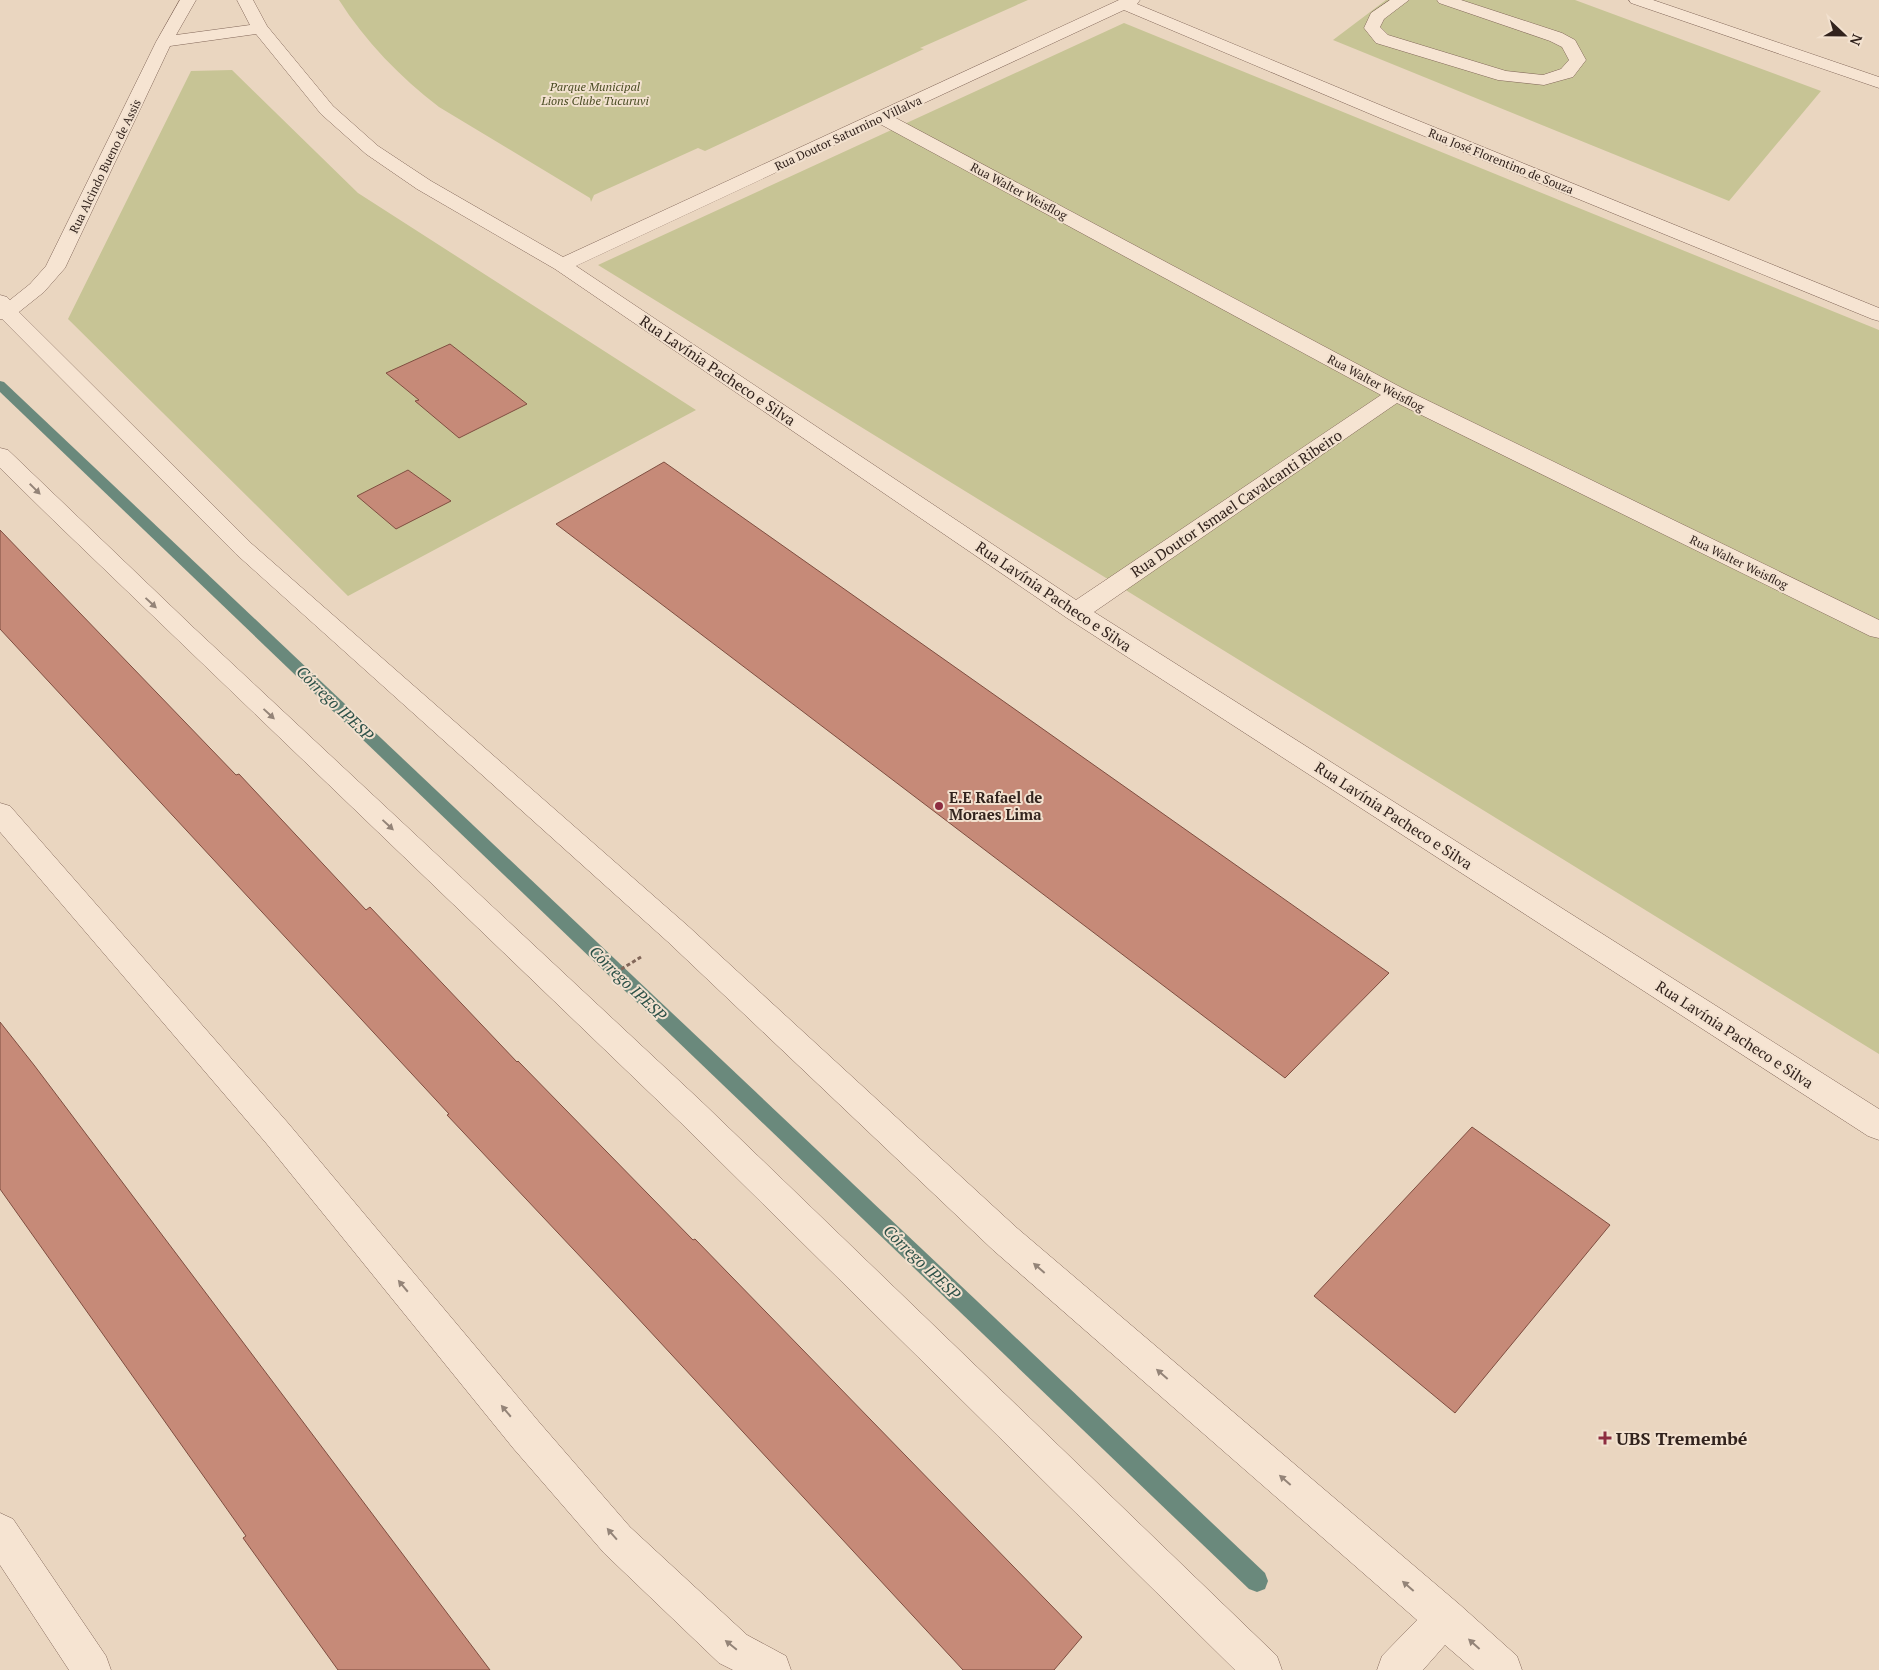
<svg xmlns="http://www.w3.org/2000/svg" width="1879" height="1670" viewBox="0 0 1879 1670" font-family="'PT Serif',serif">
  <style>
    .green { fill: #c7c495 }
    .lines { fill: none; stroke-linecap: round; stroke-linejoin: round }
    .stream { fill: #6a897c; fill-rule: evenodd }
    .building { fill: #c68a78; stroke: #7f4e40 }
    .lane-casing { stroke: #826759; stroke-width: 1 }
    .street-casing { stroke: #826759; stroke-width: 1 }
    .path { stroke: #826759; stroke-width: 3; stroke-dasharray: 4 2.5; stroke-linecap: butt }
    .lane { fill: #f6e4d2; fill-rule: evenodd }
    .street { fill: #f6e4d2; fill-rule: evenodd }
    .oneway { fill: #948478 }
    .poi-dot { fill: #8d2d40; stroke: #f2e1cf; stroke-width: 2 }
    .labels { text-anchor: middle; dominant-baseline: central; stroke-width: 4; stroke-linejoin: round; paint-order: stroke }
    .far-park-label { font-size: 12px; font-style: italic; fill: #4b4d24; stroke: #f2e1cf }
    .far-street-label { font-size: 12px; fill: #32231d; stroke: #f2e1cf }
    .street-label { font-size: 15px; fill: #32231d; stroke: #f2e1cf }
    .poi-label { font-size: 15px; font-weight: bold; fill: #32231d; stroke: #f2e1cf; text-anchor: start }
    .water-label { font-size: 16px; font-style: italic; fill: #2d5148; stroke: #f2e1cf }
    .near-poi-label { font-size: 18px; font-weight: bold; fill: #32231d; stroke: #f2e1cf; text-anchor: start }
  </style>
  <rect width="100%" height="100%" fill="#ead6c0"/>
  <path class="green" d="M339,0H1028L920,48L924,49L705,151L698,148L594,195L591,202L590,198L439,107C400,77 365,41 339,0Z
    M1386,0H1575L1821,91L1729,201L1333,40Z
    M1124,23L1879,330V1054L598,265Z
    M232,70L358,193L696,410L348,596L68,319L191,71Z"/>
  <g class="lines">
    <path class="stream" d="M0,381L4,382L1265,1573L1268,1581L1265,1589L1257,1592L1249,1589L0,392Z"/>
  </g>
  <path class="building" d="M450,344L527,404L459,438L415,401L419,400L386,373Z
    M664,462L1389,973L1285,1078L556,524Z
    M408,470L451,501L396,529L357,496Z
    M0,530L236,775L239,774L366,910L370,907L517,1062L518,1061L693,1240L695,1239L1082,1637L1054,1670H963L622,1301L447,1115L449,1114L0,629Z
    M0,1022L34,1065L490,1670H338L243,1538L246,1536L0,1189Z
    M1472,1127L1610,1225L1455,1413L1314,1296Z"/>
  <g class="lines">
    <g class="lane-casing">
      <path id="lane" d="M1390,0H1409L1384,19L1380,27L1388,35L1506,71L1543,75L1561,69L1569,60L1562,47L1550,41L1439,3L1437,0H1461L1562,33L1575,40L1586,60L1573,77L1544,85L1498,80L1376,43L1364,28L1371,13Z"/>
    </g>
    <g class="street-casing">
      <path id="street" d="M180,0H196L176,35L250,25L237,0H253L267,26L333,106L378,146L431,181L563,257L1119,0H1140L1137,4L1392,110L1879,308V321L1872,319L1380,118L1124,10L894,117L1404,389L1879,620V638L1870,636L1397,403L1094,612L1879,1109V1140L1868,1136L1067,618L555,269L417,189L366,154L321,114L256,34L170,46L65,268L44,292L19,312L252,544L688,926L1017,1228L1459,1604L1517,1656L1522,1670H1474L1445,1645L1423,1670H1377L1382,1656L1417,1620L993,1250L668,942L236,554L2,319H0V295L7,297L10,300L30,284L46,266L156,42ZM880,124L1381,395L1076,600L576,266Z
        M1629,0H1653L1879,77V88L1631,3Z
        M0,448L8,450L194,628L702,1102L1277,1656L1282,1670H1235L680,1122L53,520L0,468Z
        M0,803L10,806L288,1123L539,1422L630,1527L747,1635L786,1656L791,1670H733L719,1663L604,1553L513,1448L266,1143L0,832Z
        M0,1513L13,1519L106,1656L111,1670H69L0,1565Z"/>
    </g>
    <path class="path" d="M610,976L641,957"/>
    <use href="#lane" class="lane"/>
    <use href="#street" class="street"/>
  </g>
  <defs><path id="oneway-solid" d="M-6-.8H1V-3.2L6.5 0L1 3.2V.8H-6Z" transform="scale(1.25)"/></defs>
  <g class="oneway">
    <use href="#oneway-solid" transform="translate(35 489) rotate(45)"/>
    <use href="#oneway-solid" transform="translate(151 603) rotate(43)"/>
    <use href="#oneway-solid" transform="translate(269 714) rotate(43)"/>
    <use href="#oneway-solid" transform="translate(388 825) rotate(43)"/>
    <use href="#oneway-solid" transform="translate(1039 1268) rotate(-139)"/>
    <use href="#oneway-solid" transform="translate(403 1286) rotate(-130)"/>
    <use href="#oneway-solid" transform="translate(1162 1374) rotate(-139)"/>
    <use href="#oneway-solid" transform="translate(506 1411) rotate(-130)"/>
    <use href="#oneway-solid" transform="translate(1285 1480) rotate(-139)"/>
    <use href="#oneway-solid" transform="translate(612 1534) rotate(-131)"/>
    <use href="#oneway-solid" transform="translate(1408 1586) rotate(-139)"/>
    <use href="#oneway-solid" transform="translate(1474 1644) rotate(-138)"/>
    <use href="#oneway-solid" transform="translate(731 1645) rotate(-141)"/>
  </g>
  <g class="poi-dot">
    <circle cx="939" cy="806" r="5"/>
    <path d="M1602.5 1430.5h5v5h5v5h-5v5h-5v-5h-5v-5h5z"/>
  </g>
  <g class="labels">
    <g class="far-park-label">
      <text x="595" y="86">Parque Municipal<tspan x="595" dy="14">Lions Clube Tucuruvi</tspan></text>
    </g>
    <g class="far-street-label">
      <text transform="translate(848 133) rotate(-25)">Rua Doutor Saturnino Villalva</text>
      <text transform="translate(1501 161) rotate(22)">Rua José Florentino de Souza</text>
      <text transform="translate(105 166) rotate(-64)">Rua Alcindo Bueno de Assis</text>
      <text transform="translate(1019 191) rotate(28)">Rua Walter Weisflog</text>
      <text transform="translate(1376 383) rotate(28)">Rua Walter Weisflog</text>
      <text transform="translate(1739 562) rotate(26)">Rua Walter Weisflog</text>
    </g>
    <g class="street-label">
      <text transform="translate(718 370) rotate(34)">Rua Lavínia Pacheco e Silva</text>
      <text transform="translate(1236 503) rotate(-34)">Rua Doutor Ismael Cavalcanti Ribeiro</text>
      <text transform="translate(1054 596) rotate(34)">Rua Lavínia Pacheco e Silva</text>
      <text transform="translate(1394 815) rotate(33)">Rua Lavínia Pacheco e Silva</text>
      <text transform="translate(1735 1034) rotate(33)">Rua Lavínia Pacheco e Silva</text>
    </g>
    <g class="poi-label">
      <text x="949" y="797">E.E Rafael de<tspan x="949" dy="17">Moraes Lima</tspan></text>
    </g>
    <g class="water-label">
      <text transform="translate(335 703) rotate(44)">Córrego IPESP</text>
      <text transform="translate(628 983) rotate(44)">Córrego IPESP</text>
      <text transform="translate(922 1262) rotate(44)">Córrego IPESP</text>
    </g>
    <g class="near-poi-label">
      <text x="1616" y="1438">UBS Tremembé</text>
    </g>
  </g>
  <g transform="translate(1844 35) rotate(112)" stroke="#f2e1cf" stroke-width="4" paint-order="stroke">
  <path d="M0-4L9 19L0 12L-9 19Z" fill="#32231d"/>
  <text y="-8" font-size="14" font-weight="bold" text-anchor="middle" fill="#32231d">N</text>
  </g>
</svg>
